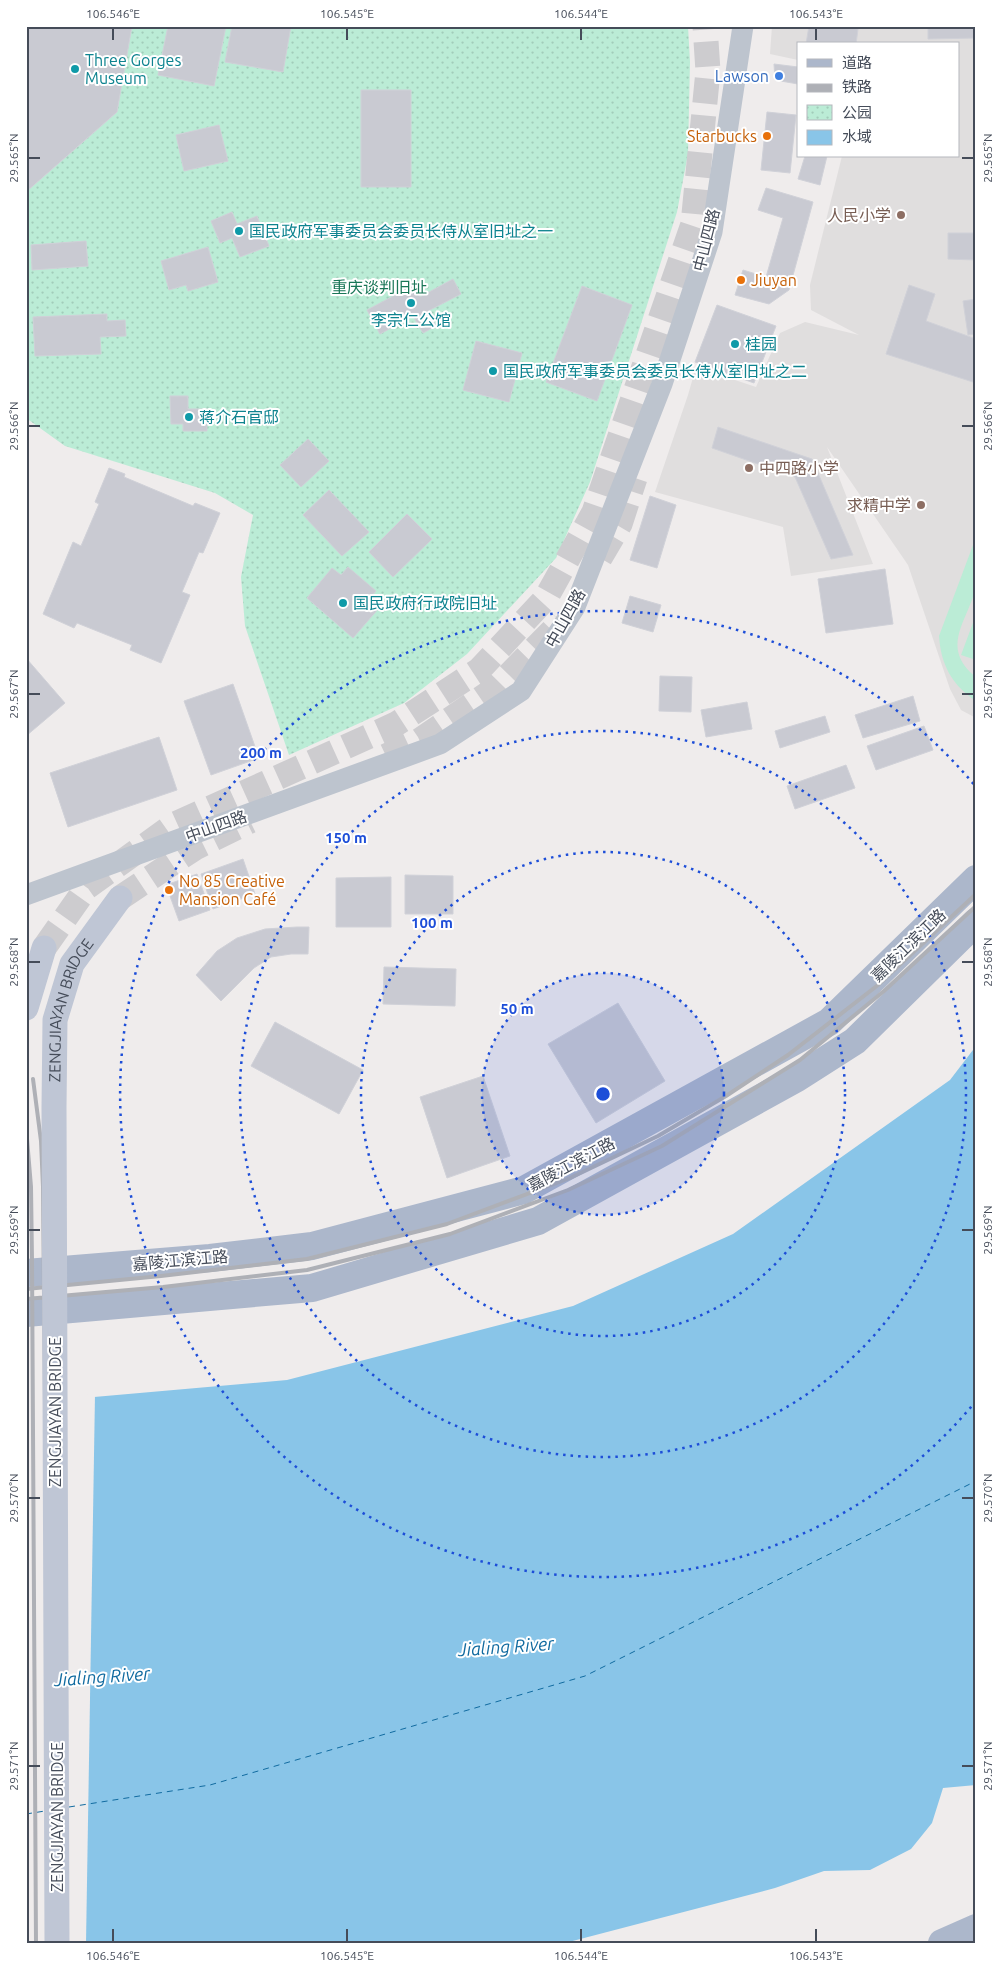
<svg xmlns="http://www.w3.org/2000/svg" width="1002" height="1969" viewBox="0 0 1002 1969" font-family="Ubuntu,'Noto Sans SC',sans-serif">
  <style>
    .education { fill: #e0dede }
    .park { fill: url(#park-dots) }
    .garden { fill: #bbecd6 }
    .water { fill: #89c5e8 }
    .pier { fill: #efecec }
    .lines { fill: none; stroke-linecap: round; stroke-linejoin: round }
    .ferry { stroke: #116ba0; stroke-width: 1; stroke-dasharray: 6 5; stroke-linecap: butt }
    .building { fill: #c9cad2; stroke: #d0d1d8 }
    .secondary-tunnel { stroke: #cdcccf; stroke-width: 25; stroke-dasharray: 25 12; stroke-linecap: butt }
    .tertiary { stroke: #bdc4ce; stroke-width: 21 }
    .secondary { stroke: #bfc6d5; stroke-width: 25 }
    .primary { stroke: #acb7cb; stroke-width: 28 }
    .rail { stroke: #aeb0b6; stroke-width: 4 }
    .secondary-bridge { stroke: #bfc6d5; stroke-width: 25 }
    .ticks { fill: none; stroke: #454c59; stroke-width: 2 }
    .ring { fill: none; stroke: #1d4ed8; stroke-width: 2.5; stroke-dasharray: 2.5 5 }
    .culture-dot { fill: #0f9aa8; stroke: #fff; stroke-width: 2 }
    .shop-dot { fill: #3f7fe0; stroke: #fff; stroke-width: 2 }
    .food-dot { fill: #e8710a; stroke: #fff; stroke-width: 2 }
    .education-dot { fill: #8d6e63; stroke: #fff; stroke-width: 2 }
    .labels { text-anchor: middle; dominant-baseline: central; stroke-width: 4; stroke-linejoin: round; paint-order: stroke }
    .culture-label { font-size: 16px; fill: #0d838f; stroke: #fff; text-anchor: start }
    .shop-label { font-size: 16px; fill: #366cbe; stroke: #fff; text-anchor: end }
    .food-label { font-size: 16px; fill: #c56008; stroke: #fff; text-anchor: start }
    .education-label { font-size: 16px; fill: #785e54; stroke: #fff; text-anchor: end }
    .street-label { font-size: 16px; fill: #454c59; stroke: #fff }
    .park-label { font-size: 16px; fill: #1a7657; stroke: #fff }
    .water-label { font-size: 18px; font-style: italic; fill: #116ba0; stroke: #fff }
    .centre { fill: #1d4ed8; stroke: #fff; stroke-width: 2.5 }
    .ring-label { font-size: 15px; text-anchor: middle; font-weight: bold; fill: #1d4ed8; stroke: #fff; stroke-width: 4; stroke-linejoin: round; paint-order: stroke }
    .neatline { fill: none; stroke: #454c59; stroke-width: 2 }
    .ticks-label { font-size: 12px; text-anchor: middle; fill: #454c59 }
  </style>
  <defs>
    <pattern id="park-dots" width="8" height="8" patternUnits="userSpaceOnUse" patternTransform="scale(1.25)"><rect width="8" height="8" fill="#bbecd6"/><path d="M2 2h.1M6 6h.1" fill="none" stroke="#a2ccba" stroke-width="1.8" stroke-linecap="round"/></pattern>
  </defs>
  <rect width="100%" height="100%" fill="#efecec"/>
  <path class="education" d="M772,26H976V718L961,710L950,689L908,565L827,447L873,564L791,576L783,527L655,492L688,395L696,367L756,387L780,333L805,322L859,335L811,310L810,285L842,156H958V44H798V60L770,54Z"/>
  <path class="park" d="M132,26H688L690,62L688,154L677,212L590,482L556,558L467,654L404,703L289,755L245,626L241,577L253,515L215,493L65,446L26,418V192L117,112Z"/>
  <path class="garden" d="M976,537C976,552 979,572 976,587C968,621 939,647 976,677V701C952,685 941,665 939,636Z
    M974,620L976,621V660L961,655Z"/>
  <path class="water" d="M976,1046V1785L943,1788L932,1823L911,1849L870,1870L824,1871L775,1888L565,1943H26V1403L287,1380L573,1306L733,1234L950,1080Z"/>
  <path class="pier" d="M95,1394L86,1943H26V1400Z"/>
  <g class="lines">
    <path class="ferry" d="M69,1807L210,1785L585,1676L976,1481
      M26,1814L45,1811"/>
  </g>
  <path class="building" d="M26,26H132L117,112L26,192Z
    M168,26H226L214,86L158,75Z
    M232,26H291L283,72L225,62Z
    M809,26H835L858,29L856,44H806Z
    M928,26H976V38L928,39Z
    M774,64L798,67V84L775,80Z
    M361,90H411V187H361Z
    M767,112L796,115L790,173L761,170Z
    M219,125L228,161L184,171L176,135Z
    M805,156H827L820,185L798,179Z
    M766,188L813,202L789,290L769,304L735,295L743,270L766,277L783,218L758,210Z
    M232,212L237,224L257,216L269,246L240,257L232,238L220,243L211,221Z
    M948,233H976V260L948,259Z
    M86,241L88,266L32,270L31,245Z
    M208,247L218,282L188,291L186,285L169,290L161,261Z
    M453,279L461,294L428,311L436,326L423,333L413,316L380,334L367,310L414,285L420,297Z
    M909,285L935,294L926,321L976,339V383L886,354Z
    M582,286L632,305L597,401L546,382Z
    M976,299V334L968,335L963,301Z
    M717,305L776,326L754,383L695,362Z
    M107,314V321L125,320L126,336L100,337L101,354L35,356L33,317Z
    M476,341L522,353L509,402L463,390Z
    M170,396H188V409H207V431H183V424H171Z
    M718,427L812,459L853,555L831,559L795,477L712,448Z
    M308,439L329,461L301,487L280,465Z
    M109,468L125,474L124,477L193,506L195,503L220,513L203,553L199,552L182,592L190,595L161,663L130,650L132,645L77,623L74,628L43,614L73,542L81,546L99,504L95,502Z
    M329,490L369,532L342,556L303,515Z
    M650,496L676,505L657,568L630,560Z
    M407,514L432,539L393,577L369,552Z
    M348,567L376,591L369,599L379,608L353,638L307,598L332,568L341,575Z
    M885,569L893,624L826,633L818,579Z
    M630,596L661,605L653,632L622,623Z
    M26,658L65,703L26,736Z
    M660,676L692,677L691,712L659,711Z
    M233,684L259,758L211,775L184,701Z
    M913,696L920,721L863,738L855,715Z
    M747,702L752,729L706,737L701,710Z
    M825,716L830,732L780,748L775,731Z
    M924,726L933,750L876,770L867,746Z
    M159,737L177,790L68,827L50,773Z
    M846,765L855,788L795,809L787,786Z
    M243,859L255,894L213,909L201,874Z
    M197,874L210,910L179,921L166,885Z
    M405,875L453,876V914H405Z
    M391,877V927H336V878Z
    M297,927H309L308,954H291L271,957L254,968L221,1001L196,975L217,951L237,938L265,929Z
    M384,967L456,969L455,1006L383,1004Z
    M618,1003L665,1081L596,1123L548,1044Z
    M275,1022L363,1070L339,1114L251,1066Z
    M483,1076L510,1156L447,1178L420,1097Z"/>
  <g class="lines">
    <path class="secondary-tunnel" d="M600,558L620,524L635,478
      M386,756L420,740L496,688L561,622
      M120,898L195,848L250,821
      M44,948L87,887L175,824L396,724L479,670L546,598L594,512L693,224L708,71L705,26"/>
    <path class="tertiary" d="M26,895L440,744L521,691L575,607L662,384L712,232L743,26"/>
    <path class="secondary" d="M26,1008L44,948"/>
    <path class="primary" d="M26,1273L210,1258L312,1246L524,1190L829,1022L976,879
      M26,1313L312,1288L538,1221L797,1078L855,1041L976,922
      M942,1943L976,1928"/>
    <path class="rail" d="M33,1079L41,1141L43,1187L50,1943
      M26,1127L31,1187L32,1261L36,1943
      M26,1289L161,1276L307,1259L447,1224L570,1178L658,1136L726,1096L788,1055L878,985L976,894
      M26,1299L163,1287L307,1270L450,1234L568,1190L662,1146L800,1060L884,991L976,906"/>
    <path class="secondary-bridge" id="s1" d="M57,1943L54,1107L55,1020L72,964L120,898"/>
  </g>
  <path class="ticks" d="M113,28V40M347,28V40M581,28V40M816,28V40M28,158H40M962,158H974M28,426H40M962,426H974M28,694H40M962,694H974M28,962H40M962,962H974M28,1230H40M962,1230H974M28,1498H40M962,1498H974M28,1766H40M962,1766H974M113,1929V1942M347,1929V1942M581,1929V1942M816,1929V1942"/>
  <circle cx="603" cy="1094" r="121" fill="#1d4ed8" fill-opacity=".12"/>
  <g class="ring">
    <circle cx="603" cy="1094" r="121"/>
    <circle cx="603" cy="1094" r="242"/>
    <circle cx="603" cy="1094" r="363"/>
    <path d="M976 1401A483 483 0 1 1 976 787"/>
  </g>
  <g class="culture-dot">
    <circle cx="75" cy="69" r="5"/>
    <circle cx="239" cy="231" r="5"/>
    <circle cx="411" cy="303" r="5"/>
    <circle cx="735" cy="344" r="5"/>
    <circle cx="493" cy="371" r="5"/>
    <circle cx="189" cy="417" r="5"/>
    <circle cx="343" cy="603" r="5"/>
  </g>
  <circle class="shop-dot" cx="779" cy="76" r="5"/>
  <g class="food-dot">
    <circle cx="767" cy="136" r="5"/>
    <circle cx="741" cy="280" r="5"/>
    <circle cx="169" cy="890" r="5"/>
  </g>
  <g class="education-dot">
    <circle cx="901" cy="215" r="5"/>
    <circle cx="749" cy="468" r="5"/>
    <circle cx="921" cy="505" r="5"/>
  </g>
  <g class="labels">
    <g class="culture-label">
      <text x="85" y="60">Three Gorges<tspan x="85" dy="18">Museum</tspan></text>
      <text x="249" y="231">国民政府军事委员会委员长侍从室旧址之一</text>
      <text x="411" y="320" text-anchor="middle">李宗仁公馆</text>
      <text x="745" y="344">桂园</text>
      <text x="503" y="371">国民政府军事委员会委员长侍从室旧址之二</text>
      <text x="199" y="417">蒋介石官邸</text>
      <text x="353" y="603">国民政府行政院旧址</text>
    </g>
    <g class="shop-label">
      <text x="769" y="76">Lawson</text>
    </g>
    <g class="food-label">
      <text x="757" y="136" text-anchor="end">Starbucks</text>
      <text x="751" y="280">Jiuyan</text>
      <text x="179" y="881">No 85 Creative<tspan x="179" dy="18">Mansion Café</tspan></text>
    </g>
    <g class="education-label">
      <text x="891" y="215">人民小学</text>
      <text x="759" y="468" text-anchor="start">中四路小学</text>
      <text x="911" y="505">求精中学</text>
    </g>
    <g class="street-label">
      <text transform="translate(706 240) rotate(-76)">中山四路</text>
      <text transform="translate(565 618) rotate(-61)">中山四路</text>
      <text transform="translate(216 826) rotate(-20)">中山四路</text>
      <text transform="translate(908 945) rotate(-44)">嘉陵江滨江路</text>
      <text stroke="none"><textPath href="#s1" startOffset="936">ZENGJIAYAN BRIDGE</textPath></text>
      <text transform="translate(571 1164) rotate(-28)">嘉陵江滨江路</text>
      <text transform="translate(180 1260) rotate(-5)">嘉陵江滨江路</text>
      <text transform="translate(55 1412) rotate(-90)">ZENGJIAYAN BRIDGE</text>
      <text transform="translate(57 1817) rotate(-90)">ZENGJIAYAN BRIDGE</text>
    </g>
    <g class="park-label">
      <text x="379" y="287">重庆谈判旧址</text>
    </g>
    <g class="water-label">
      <text transform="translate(506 1646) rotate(-4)">Jialing River</text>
      <text transform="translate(102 1676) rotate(-4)">Jialing River</text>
    </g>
  </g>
  <circle cx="603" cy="1094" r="8" class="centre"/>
  <g class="ring-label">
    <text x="261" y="758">200 m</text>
    <text x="346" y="843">150 m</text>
    <text x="432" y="928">100 m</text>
    <text x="517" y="1014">50 m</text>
  </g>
  <rect width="1002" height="1969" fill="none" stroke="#ffffff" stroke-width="55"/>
  <rect x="797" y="42" width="162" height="115" fill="#ffffff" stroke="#b5b7bd"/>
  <rect x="807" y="59" width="25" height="8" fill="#acb7cb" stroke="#b5b7bd"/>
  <text x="842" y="68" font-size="15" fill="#454c59">道路</text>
  <rect x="807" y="84" width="25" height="8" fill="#aeb0b6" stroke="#b5b7bd"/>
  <text x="842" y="92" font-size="15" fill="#454c59">铁路</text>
  <rect x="807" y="105" width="25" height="15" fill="url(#park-dots)" stroke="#b5b7bd"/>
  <text x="842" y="118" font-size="15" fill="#454c59">公园</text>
  <rect x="807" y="130" width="25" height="15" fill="#89c5e8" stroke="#b5b7bd"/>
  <text x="842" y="142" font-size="15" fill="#454c59">水域</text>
  <rect x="28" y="28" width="946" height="1914" class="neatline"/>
  <g class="ticks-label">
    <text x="113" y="18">106.546°E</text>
    <text x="347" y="18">106.545°E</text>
    <text x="581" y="18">106.544°E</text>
    <text x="816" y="18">106.543°E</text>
    <text transform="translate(988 158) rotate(-90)" y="4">29.565°N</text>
    <text transform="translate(14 158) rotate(-90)" y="4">29.565°N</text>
    <text transform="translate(988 426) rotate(-90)" y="4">29.566°N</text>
    <text transform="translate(14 426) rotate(-90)" y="4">29.566°N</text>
    <text transform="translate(14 694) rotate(-90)" y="4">29.567°N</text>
    <text transform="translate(988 694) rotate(-90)" y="4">29.567°N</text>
    <text transform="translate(14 962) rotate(-90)" y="4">29.568°N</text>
    <text transform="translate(988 962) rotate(-90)" y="4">29.568°N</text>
    <text transform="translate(14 1230) rotate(-90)" y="4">29.569°N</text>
    <text transform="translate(988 1230) rotate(-90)" y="4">29.569°N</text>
    <text transform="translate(14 1498) rotate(-90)" y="4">29.570°N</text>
    <text transform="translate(988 1498) rotate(-90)" y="4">29.570°N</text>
    <text transform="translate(988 1766) rotate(-90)" y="4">29.571°N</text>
    <text transform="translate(14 1766) rotate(-90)" y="4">29.571°N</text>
    <text x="113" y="1960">106.546°E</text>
    <text x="347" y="1960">106.545°E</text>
    <text x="581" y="1960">106.544°E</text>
    <text x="816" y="1960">106.543°E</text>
  </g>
</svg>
